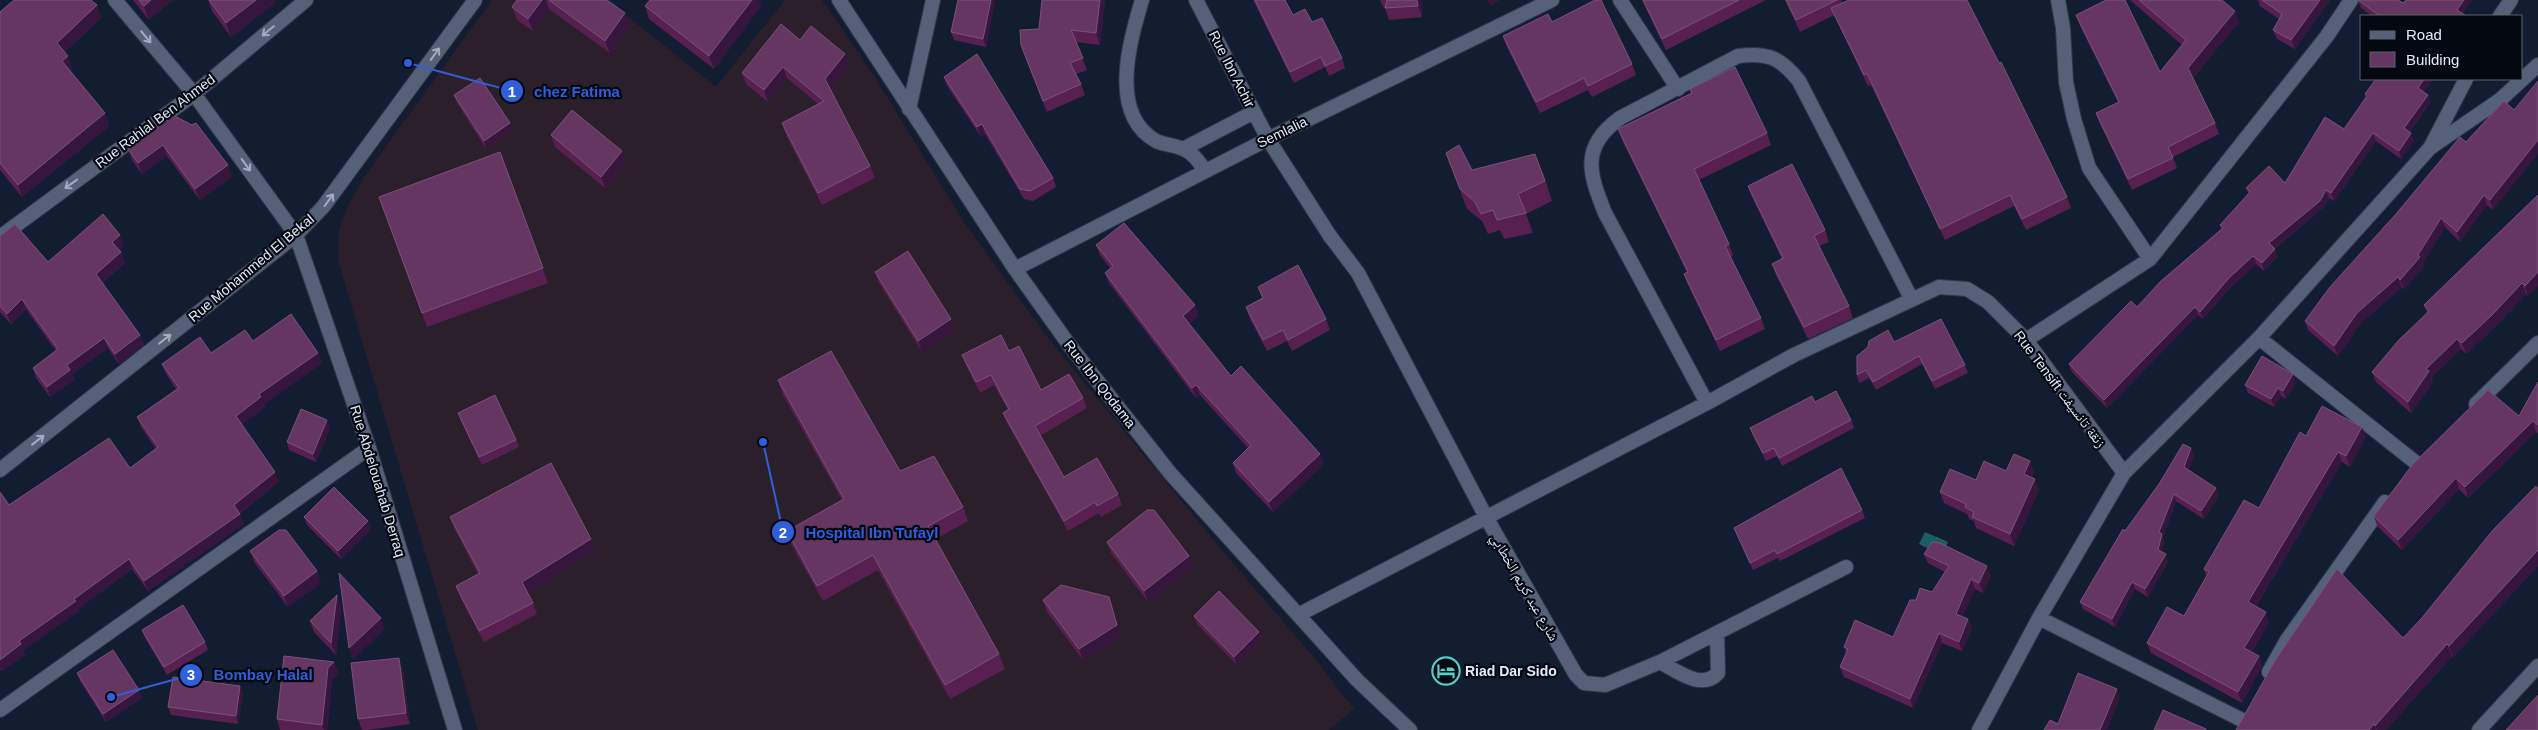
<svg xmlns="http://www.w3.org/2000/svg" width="2538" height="730" viewBox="0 0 2538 730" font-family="Arial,'Noto Naskh Arabic',sans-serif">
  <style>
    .medical { fill: #2c1f2c }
    .water { fill: url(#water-ripples) }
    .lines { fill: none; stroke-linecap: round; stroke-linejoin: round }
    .pedestrian-casing { stroke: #343949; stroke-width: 16 }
    .minor-casing { stroke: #343949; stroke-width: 16 }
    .pedestrian { stroke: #556179; stroke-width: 14 }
    .minor { stroke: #556179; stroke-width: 14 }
    .wall { fill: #582050 }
    .shaded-wall { fill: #36163c }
    .building { fill: #663662; stroke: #7a5279 }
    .oneway { stroke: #a3acbf }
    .labels { text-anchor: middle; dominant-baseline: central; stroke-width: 4.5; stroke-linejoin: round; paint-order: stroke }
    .street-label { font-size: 14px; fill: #e3eaf8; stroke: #040810 }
    .poi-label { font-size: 14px; font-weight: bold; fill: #e3eaf8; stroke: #040810; text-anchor: start }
    .leader { fill: none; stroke: #315edb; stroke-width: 2 }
    .callout-dot { fill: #315edb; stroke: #040810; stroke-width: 2 }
    .mark-label { font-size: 15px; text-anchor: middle; font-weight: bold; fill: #fff }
    .callout-label { font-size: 15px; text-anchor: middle; font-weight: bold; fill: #315edb; stroke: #040810; stroke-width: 4.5; stroke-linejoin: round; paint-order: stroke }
  </style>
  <defs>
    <pattern id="water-ripples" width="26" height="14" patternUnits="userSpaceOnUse" patternTransform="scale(1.25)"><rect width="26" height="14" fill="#1b5d64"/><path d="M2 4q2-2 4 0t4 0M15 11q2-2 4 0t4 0" fill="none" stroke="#3c747b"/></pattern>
  </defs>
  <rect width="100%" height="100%" fill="#131d31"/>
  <path class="medical" d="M492,0H607L716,87L785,0H822L876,79L965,224L1047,337L1220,548L1311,654L1354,709L1329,730H478L338,260L339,229L349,204L364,177Z"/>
  <path class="water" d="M1925,532L1948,542L1944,552H1936L1919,544Z"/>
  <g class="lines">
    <g class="pedestrian-casing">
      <path id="pedestrian" d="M1620,0L1678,89
        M1268,139L1330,236"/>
    </g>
    <g class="minor-casing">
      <path id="minor" d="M115,0L194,94L296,235L369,448L455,730
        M839,0L1015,269L1070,346L1170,473L1357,680L1410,730
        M1142,0C1130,41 1108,114 1156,141C1160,143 1166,144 1170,145C1189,149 1195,155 1205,171
        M1196,0L1268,139
        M2058,0L2063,28L2066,82L2074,119L2089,168L2150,259
        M2500,16L2511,0
        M909,109L933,0
        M1185,148L1254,112
        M2430,148L2501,99L2538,65
        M1330,236L1358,273L1486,517L1576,675L1584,683L1605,685L1660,662L1846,567
        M0,237L194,94L306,0
        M1015,269L1268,139L1552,0
        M2259,338L2415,462
        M2026,340L2150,259L2327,36L2351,0
        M1707,403L1605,213C1589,173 1580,147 1620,118L1738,56C1768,52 1781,58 1799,81L1911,298
        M2476,404L2538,343
        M0,470L296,235L323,207L475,0
        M1298,615L1707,403L1794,355L1939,287L1967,289L1988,302L2026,340L2124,473
        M2039,618L2242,720
        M1660,662C1677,671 1702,691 1718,673L1717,634
        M2269,672L2287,640L2385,502
        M0,710L369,448
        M1979,730L2039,618L2124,473L2259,338L2430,148L2466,79
        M2479,730L2538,666"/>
    </g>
    <use href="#pedestrian" class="pedestrian"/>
    <use href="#minor" class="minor"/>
  </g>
  <path class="wall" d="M133,0H173L149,20Z
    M208,0H274L275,3L231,37L212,11Z
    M517,0H607L630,26L610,53L549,9L533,31L517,20L512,7Z
    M650,0H758L761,6L714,69L649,19L645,6Z
    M958,0H995L986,47L954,40L951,32Z
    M1042,0H1105L1100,45L1076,42L1087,70L1076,74L1081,84L1085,95L1047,112L1025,57L1039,29Z
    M1253,0H1285L1293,15L1312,22L1342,58L1345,68L1329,76L1325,67L1294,83Z
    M1380,0H1421L1422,17L1389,20L1385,8L1383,7Z
    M1642,0H1766L1666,50Z
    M1785,0H1841L1842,3L1999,63L2067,197L2071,208L2026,230L2014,206L1945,240L1871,85L1868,86L1834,15L1800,32Z
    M2130,0H2222L2239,22L2193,78L2215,123L2219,134L2173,157L2177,168L2132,190L2100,124L2096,113L2118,102L2080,26L2076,15L2160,72L2182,45Z
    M2258,0H2330L2295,49L2277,39L2273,30L2279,19L2260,6Z
    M2358,0L2403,3L2406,0H2472L2462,13L2465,16H2372L2361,8Z
    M97,5L101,18L65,52L72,69L70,71L105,113L109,126L22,197L0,170V12Z
    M1552,22L1632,64L1636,75L1592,97L1588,90L1540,113L1507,47L1503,36Z
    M800,40L849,66L830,89L870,166L875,178L822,205L786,135L782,123L818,104L787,78L768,102L746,84L742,73Z
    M944,77L1053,178L1056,187L1033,201L1024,199L985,134L981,137L947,86Z
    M2376,79H2433L2423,92L2428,95L2430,103L2409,132L2411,133L2414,141L2401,159L2376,141L2334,201L2329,198L2323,208L2274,249L2277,257L2264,271L2256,264L2232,286L2203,319L2198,315L2107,408L2072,372L2069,364L2137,307L2221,229L2220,225L2249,194L2246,188L2285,183L2344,129L2366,98L2365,94Z
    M1690,89L1767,133L1771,145L1699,180L1729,244L1733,255L1731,257L1761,318L1765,329L1720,351L1688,285L1684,274L1687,272L1622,140L1618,129L1691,93Z
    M454,95L510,123L513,131L486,149L457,103Z
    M2504,101L2493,210L2487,205L2460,242L2445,227L2423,263L2424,267L2404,289L2402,287L2361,323L2338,356L2308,330L2305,321L2466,142Z
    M167,112L232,176L200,200L167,156L142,174L132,160L128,149Z
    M551,135L622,151L626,163L605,188L555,147Z
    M500,152L548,283L427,327L379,197Z
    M1446,153L1472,170L1543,173L1552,201L1526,214L1533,233L1504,239L1500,230L1488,234L1482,221L1467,209Z
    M1748,186L1825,230L1829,242L1819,246L1849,306L1853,318L1808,339L1776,275L1772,264L1782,259L1752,197Z
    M2538,195L2528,296L2526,294L2496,326L2466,354L2461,349L2431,378L2433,382L2411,413L2376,382L2372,372L2427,313L2424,305Z
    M0,236L48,262L124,245L119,250L121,252L125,263L102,283L140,335L144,345L119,364L108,348L72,374L74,380L50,397L36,378L33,368L56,351L26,309L11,324L0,312Z
    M1096,245L1199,315L1189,324L1231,376L1324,464L1273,512L1236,473L1233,463L1248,448L1200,395L1196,398L1109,283L1105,273L1110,268L1100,255Z
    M875,272L951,319L955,331L922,352L879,283Z
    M1258,287L1326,319L1330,330L1292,351L1287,341L1267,351L1250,319L1246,307L1262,298Z
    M253,341L318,353L322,363L264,404L265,407L242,424L279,482L239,514L244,524L148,591L132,569L78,609L79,611L23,650L25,655L2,671L0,669V492L9,505L130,468L156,449L141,427L137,417L176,389L166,374L162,364L211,353Z
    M1894,342L1965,365L1968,373L1935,389L1922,364L1876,390L1869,378L1859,383L1857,375Z
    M1009,351L1041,390L1083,398L1087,408L1040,436L1064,477L1118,494L1122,505L1101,517L1099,513L1068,531L1007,423L1003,413L1008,410L994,385L980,393L966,365L962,355Z
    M778,380L900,471L963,507L968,521L936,539L999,654L1005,669L950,699L878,570L823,601L792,546L787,531L842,500L783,395Z
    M2296,382L2286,399L2281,396L2274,407L2248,393L2245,385Z
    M2538,382V433L2536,432L2468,498L2459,489L2402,550L2377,526L2374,516L2519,416Z
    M1815,402L1851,420L1854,428L1782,466L1777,456L1766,461L1753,436L1750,428Z
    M458,413L516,440L519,447L482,465L461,421Z
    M2362,427L2365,438L2350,467L2342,462L2256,606L2269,622L2252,652L2259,656L2262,666L2242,703L2151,653L2147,643L2184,616L2206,576L2204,569L2259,508L2306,436Z
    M330,428L316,462L289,450L287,442Z
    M2191,448L2194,456L2188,470L2219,495L2204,519L2176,501L2163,537L2164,542L2162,552L2168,562L2148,597L2135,589L2115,627L2083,609L2080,602L2125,531Z
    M2006,471L2034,472L2032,477L2039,490L2014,546L1976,528L1974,521L1969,519L1967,514L1944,503L1940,492Z
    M2538,489V566L2453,657L2452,656L2386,730H2236L2403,638L2421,619Z
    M1862,510L1865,518L1780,561L1778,558L1753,570L1734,528Z
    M304,517L368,521L371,529L341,559L307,525Z
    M450,517L591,539L595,550L527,593L533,603L537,614L484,642L460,597L456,586L478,574L454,528Z
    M1107,542L1193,568L1148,602L1111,553Z
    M250,551L321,583L288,607L255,563Z
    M1924,554L1991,575L1983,593L1975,589L1963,616L1968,619L1972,629L1962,651L1942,643L1913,708L1844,677L1840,667L1846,653L1844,647L1893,637L1916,600L1932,592L1945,572L1928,563Z
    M337,595L341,607L336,655L314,632L310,621Z
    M1109,597L1113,608L1121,636L1083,660L1047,612L1043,600Z
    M1194,616L1259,632L1262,640L1237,665L1197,624Z
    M142,630L205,642L208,650L167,675L145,638Z
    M334,662L339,673L332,679L327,730H280L277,719Z
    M403,670L410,724L368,730H362L358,719Z
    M77,673L139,690L142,698L106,722L80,681Z
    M243,694L238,724L171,715L168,707Z"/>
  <path class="shaded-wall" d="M151,0H173L149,20L144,6Z
    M256,0H274L275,3L231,37L226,23Z
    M542,0H546L549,9L533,31L528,19Z
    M752,0H758L761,6L714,69L709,56Z
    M991,0H995L986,47L983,39Z
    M1100,0H1105L1100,45L1096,33Z
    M1417,0H1421L1422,17L1418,6Z
    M1487,0H1500L1490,6Z
    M2320,0H2330L2295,49L2291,40Z
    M2464,0H2472L2460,16L2457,10Z
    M97,5L101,18L61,56L57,43Z
    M2235,11L2239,22L2192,79L2188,68Z
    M625,13L630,26L610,53L605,41Z
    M845,54L849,66L829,90L825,79Z
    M68,56L72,69L67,74L62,61Z
    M783,67L787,78L768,102L764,90Z
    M2424,79H2433L2421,96L2418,88Z
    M2428,95L2430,103L2406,135L2404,128Z
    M105,113L109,126L22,197L18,185Z
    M510,123L513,131L486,149L484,141Z
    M982,124L985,134L981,137L977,127Z
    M2373,133L2376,141L2334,201L2331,193Z
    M2411,133L2414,141L2401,159L2399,151Z
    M2538,140V154L2493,210L2490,200Z
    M163,145L167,156L142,174L138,163Z
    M622,151L626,163L605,188L601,177Z
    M228,165L232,176L200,200L195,189Z
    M2326,190L2329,198L2323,208L2272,250L2269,243Z
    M2484,195L2487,205L2460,242L2457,232Z
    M2441,218L2445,227L2423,263L2424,267L2404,289L2400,280L2418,255Z
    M120,235L124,245L116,252L112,242Z
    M2275,249L2277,257L2264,271L2262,263Z
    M121,252L125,263L99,285L96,274Z
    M2253,256L2256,264L2232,286L2203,319L2200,312L2229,278Z
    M2538,272V287L2528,296L2525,286Z
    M2398,277L2402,287L2361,323L2338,356L2334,346L2357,313Z
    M2522,283L2526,294L2496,326L2466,354L2462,343Z
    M22,299L26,309L11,324L7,314Z
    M1195,305L1199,315L1186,326L1183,316Z
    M2195,307L2198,315L2107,408L2104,400Z
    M951,319L955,331L922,352L918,341Z
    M140,335L144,345L119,364L115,354Z
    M104,338L108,348L72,374L74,380L50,397L47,387L67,365Z
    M2457,339L2461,349L2431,378L2433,382L2411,413L2408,402L2426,369Z
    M318,353L322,363L264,404L265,407L240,426L236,416L259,394Z
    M2293,374L2296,382L2286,399L2283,391Z
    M1196,385L1200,395L1196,398L1192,388Z
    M2278,388L2281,396L2274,407L2271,399Z
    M327,420L330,428L316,462L313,454Z
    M2533,421L2536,432L2468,498L2465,487Z
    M2362,427L2365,438L2350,467L2346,456Z
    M2191,448L2194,456L2187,474L2184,467Z
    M2338,452L2342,462L2252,612L2248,602Z
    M1320,454L1324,464L1273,512L1269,502Z
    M2030,461L2034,472L2028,485L2024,474Z
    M275,472L279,482L237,515L234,505Z
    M2456,478L2459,489L2402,550L2398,540Z
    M2035,479L2039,490L2014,546L2010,534Z
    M2216,488L2219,495L2204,519L2201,511Z
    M2174,494L2176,501L2163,537L2164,542L2161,558L2158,550L2159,532Z
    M240,514L244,524L148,591L144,581Z
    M368,521L371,529L341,559L338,551Z
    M591,539L595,550L526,594L522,582Z
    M2538,550V566L2453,657L2449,646Z
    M2166,554L2168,562L2148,597L2145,589Z
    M1189,556L1193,568L1148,602L1144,591Z
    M129,559L132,569L78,609L79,611L23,650L25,655L2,671L0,667V660L19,641L74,599Z
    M1987,566L1991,575L1983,593L1979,583Z
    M317,571L321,583L288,607L284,596Z
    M1971,579L1975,589L1960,623L1956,614Z
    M2132,582L2135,589L2115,627L2112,619Z
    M337,595L341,607L336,655L331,643Z
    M1109,597L1113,608L1121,636L1083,660L1079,649Z
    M2266,612L2269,622L2248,659L2244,648Z
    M381,618L385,629L353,660L349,648Z
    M1968,619L1972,629L1962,651L1959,642Z
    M1259,632L1262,640L1237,665L1234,657Z
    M1939,633L1942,643L1913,708L1910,699Z
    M2447,644L2452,656L2386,730H2377L2375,726Z
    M2259,656L2262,666L2242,703L2238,692Z
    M399,658L403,670L410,724L406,713Z
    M334,662L339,673L332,679L327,730H324L322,725L328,668Z
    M240,686L243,694L238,724L236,716Z
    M2117,689L2120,698L2107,730H2100Z
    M139,690L142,698L106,722L103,714Z
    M2374,724L2376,730H2369Z"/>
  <path class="building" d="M14,0H91L97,5L57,43L68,56L62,61L105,113L18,185L0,163V12Z
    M139,0H151L144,6Z
    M209,0H256L226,23Z
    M517,0H542L528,19L512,7Z
    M549,0H607L625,13L605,41Z
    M650,0H752L709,56L645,6Z
    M958,0H991L983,39L951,32Z
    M1042,0H1100L1096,33L1071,30L1083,58L1070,63L1081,84L1043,101L1021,45L1020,30L1039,29Z
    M1255,0H1285L1293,15L1305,9L1312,22L1322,18L1342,58L1325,66L1321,57L1290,72Z
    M1387,0H1417L1418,6L1385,8Z
    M1595,0H1601L1632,64L1588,86L1584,78L1536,102L1503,36L1548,14L1552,22Z
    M1643,0H1739L1662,39Z
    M1786,0H1837L1796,20Z
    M1849,0H1967L1999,63L2001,62L2067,197L2022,219L2010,195L1940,229L1867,73L1864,75L1831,8Z
    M2106,0H2125L2160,72L2186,40L2139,0H2222L2235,11L2188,68L2215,123L2168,147L2173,158L2128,179L2096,113L2119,102L2076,15Z
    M2262,0H2320L2291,40L2273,30L2282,14Z
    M2358,0H2398L2403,3L2406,0H2464L2457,10L2465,15L2464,16H2380Z
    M781,24L800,40L811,26L845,54L825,79L870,166L818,193L782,123L824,101L783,67L764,90L742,73Z
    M977,54L1053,178L1030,191L1020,189L982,124L977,127L944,77Z
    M1735,67L1767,133L1694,169L1729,244L1725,246L1761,318L1716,340L1684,274L1688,272L1618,129L1692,93L1690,89Z
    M480,78L510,123L484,141L454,95Z
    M2376,79H2424L2418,88L2428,95L2404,128L2411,133L2399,151L2373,133L2331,193L2326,190L2320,201L2269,243L2275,249L2262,263L2253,256L2229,278L2200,312L2195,307L2104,400L2069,364L2131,301L2137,307L2161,281L2223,228L2220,225L2250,192L2246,188L2269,166L2285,183L2325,117L2344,129L2367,96L2365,94Z
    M2538,81V140L2490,200L2484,195L2457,232L2441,218L2418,255L2420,257L2400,280L2398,277L2357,313L2334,346L2305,321L2330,287L2396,214L2460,137L2466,142L2504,101L2514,110Z
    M572,110L622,151L601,177L551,135Z
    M167,112L192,125L196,123L228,165L195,189L163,145L138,163L128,149Z
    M1459,145L1472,170L1535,154L1545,181L1518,194L1526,213L1497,220L1493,210L1481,214L1475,202L1460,189L1446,153Z
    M500,152L543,268L422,313L379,197Z
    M1792,164L1825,230L1814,236L1849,306L1804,327L1772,264L1783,258L1748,186Z
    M2538,195V272L2525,286L2522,283L2492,315L2462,343L2457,339L2426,369L2429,371L2408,402L2372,372L2398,341L2429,311L2424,305Z
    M103,214L120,235L112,242L121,252L96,274L140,335L115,354L104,338L67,365L70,370L47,387L33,368L58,349L22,299L7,314L0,306V236L15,224L48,262Z
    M1124,223L1195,305L1183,316L1231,376L1241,366L1320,454L1269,502L1233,463L1251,445L1196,385L1192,388L1105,273L1113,266L1096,245Z
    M908,251L951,319L918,341L875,272Z
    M1298,265L1326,319L1288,340L1283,330L1263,340L1246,307L1263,298L1258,287Z
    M291,314L318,353L259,394L261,397L236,416L275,472L234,505L240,514L144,581L129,559L74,599L76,601L19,641L21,644L0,660V492L9,505L109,438L130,468L158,447L137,417L179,388L162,364L200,337L211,353L245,330L253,341Z
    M1941,319L1965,365L1932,381L1919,356L1873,382L1866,370L1857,375V356L1868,347L1869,341L1888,330L1894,342Z
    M1001,335L1009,351L1019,346L1041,390L1069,374L1083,398L1035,426L1064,477L1097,458L1118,494L1097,506L1095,502L1064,521L1003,413L1009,409L991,375L976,382L962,355Z
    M831,351L900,471L934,456L963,507L928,526L999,654L945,685L873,555L817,586L787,531L844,499L778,380Z
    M2262,356L2293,374L2283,391L2278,388L2271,399L2245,385Z
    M2538,382V425L2533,421L2465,487L2456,478L2398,540L2374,516L2413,464L2488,390L2519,416Z
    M1836,391L1851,420L1779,458L1774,448L1763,453L1750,428L1812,396L1815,402Z
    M495,395L516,440L479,457L458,413Z
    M2322,406L2362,427L2346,456L2338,452L2248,602L2266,612L2244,648L2259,656L2238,692L2147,643L2167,607L2184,616L2209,572L2204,569L2244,500L2259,508L2300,432L2306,436Z
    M301,409L327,420L313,454L287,442Z
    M2183,444L2191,448L2184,467L2216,488L2201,511L2174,494L2159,532L2162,534L2158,550L2166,554L2145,589L2132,582L2112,619L2080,602L2123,529L2125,531L2159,484Z
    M2014,454L2030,461L2024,474L2035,479L2010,534L1972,517L1974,512L1965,507L1966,504L1940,492L1950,469L1976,480L1984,461L2006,471Z
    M551,463L591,539L522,582L533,603L479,631L456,586L480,573L450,517Z
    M1841,468L1862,510L1777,554L1775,550L1750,563L1734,528Z
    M2536,486L2538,489V550L2449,646L2447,644L2375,726L2374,724L2369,730H2236L2276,659L2337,569L2403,638L2421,619L2493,530Z
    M334,487L368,521L338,551L304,517Z
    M1147,510H1154L1189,556L1144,591L1107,542Z
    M279,530H286L317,571L284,596L250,551Z
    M1932,542L1940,543L1987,566L1979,583L1971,579L1956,614L1968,619L1959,642L1939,633L1910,699L1840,667L1848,649L1844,647L1855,620L1893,637L1910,600H1916L1920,588L1932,592L1949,566L1924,554Z
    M339,573L381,618L349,648Z
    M1061,585L1109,597L1117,625L1079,649L1043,600Z
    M1219,591L1259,632L1234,657L1194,616Z
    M337,595L331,643L310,621Z
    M183,605L205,642L164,667L142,630Z
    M113,650L139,690L103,714L77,673Z
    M284,656L334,662L328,668L322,725L277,719Z
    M399,658L406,713L358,719L351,663Z
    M2078,673L2117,689L2100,730H2044L2050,720L2058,724Z
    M173,677L240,686L236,716L168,707Z
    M2538,695V730H2506Z
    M2163,710L2206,729V730H2154Z"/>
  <defs><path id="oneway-shaft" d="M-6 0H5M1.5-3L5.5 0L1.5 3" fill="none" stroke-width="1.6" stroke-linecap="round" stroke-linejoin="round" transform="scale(1.25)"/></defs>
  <g class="oneway">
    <use href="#oneway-shaft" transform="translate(268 31) rotate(140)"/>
    <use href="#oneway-shaft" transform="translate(146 37) rotate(50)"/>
    <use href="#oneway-shaft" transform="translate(435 54) rotate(-54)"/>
    <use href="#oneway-shaft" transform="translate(246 165) rotate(54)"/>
    <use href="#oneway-shaft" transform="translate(71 184) rotate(144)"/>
    <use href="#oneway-shaft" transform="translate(329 200) rotate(-54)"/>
    <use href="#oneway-shaft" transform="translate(165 339) rotate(-38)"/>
    <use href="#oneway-shaft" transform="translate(38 440) rotate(-38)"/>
  </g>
  <defs>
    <g id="hotel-ring" transform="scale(1.4375)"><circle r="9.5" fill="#040810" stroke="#55cec6" stroke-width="1.5"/><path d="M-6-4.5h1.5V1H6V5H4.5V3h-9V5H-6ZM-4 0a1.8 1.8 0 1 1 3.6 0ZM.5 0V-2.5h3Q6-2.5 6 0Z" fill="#55cec6"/></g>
  </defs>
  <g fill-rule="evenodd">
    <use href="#hotel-ring" x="1446" y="671"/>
  </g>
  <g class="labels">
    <g class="street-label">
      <text transform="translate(1232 69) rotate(63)">Rue Ibn Achir</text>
      <text transform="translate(155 121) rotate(-37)">Rue Rahlal Ben Ahmed</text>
      <text transform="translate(1282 132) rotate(-26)">Semlalia</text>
      <text transform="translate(251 268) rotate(-40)">Rue Mohammed El Bekal</text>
      <text transform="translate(1100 384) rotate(52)">Rue Ibn Qodama</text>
      <text transform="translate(2060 389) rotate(53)">Rue Tensift زنقة تانسيفت</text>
      <text transform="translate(378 481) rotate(73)">Rue Abdelouahab Derraq</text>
      <text transform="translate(1525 587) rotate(60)">شارع عبد كريم الخطابي</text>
    </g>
    <g class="poi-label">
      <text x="1465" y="671">Riad Dar Sido</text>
    </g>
  </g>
  <path class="leader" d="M408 63L512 91M763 442L783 532M111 697L191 675"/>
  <g class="callout-dot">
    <circle cx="408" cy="63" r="5"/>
    <circle cx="763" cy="442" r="5"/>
    <circle cx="111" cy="697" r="5"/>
    <circle cx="512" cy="91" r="12"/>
    <circle cx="783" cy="532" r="12"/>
    <circle cx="191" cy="675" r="12"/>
  </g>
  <g class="mark-label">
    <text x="512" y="97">1</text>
    <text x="783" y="538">2</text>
    <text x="191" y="680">3</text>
  </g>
  <g class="callout-label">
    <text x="577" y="97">chez Fatima</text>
    <text x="872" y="538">Hospital Ibn Tufayl</text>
    <text x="263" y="680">Bombay Halal</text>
  </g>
  <rect x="2360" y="15" width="162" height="65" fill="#040810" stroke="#5d626d"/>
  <rect x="2370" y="31" width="25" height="8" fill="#556179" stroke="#5d626d"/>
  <text x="2406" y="40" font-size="15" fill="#e3eaf8">Road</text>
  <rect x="2370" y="52" width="25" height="15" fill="#663662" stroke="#5d626d"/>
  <text x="2406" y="65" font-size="15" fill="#e3eaf8">Building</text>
</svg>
